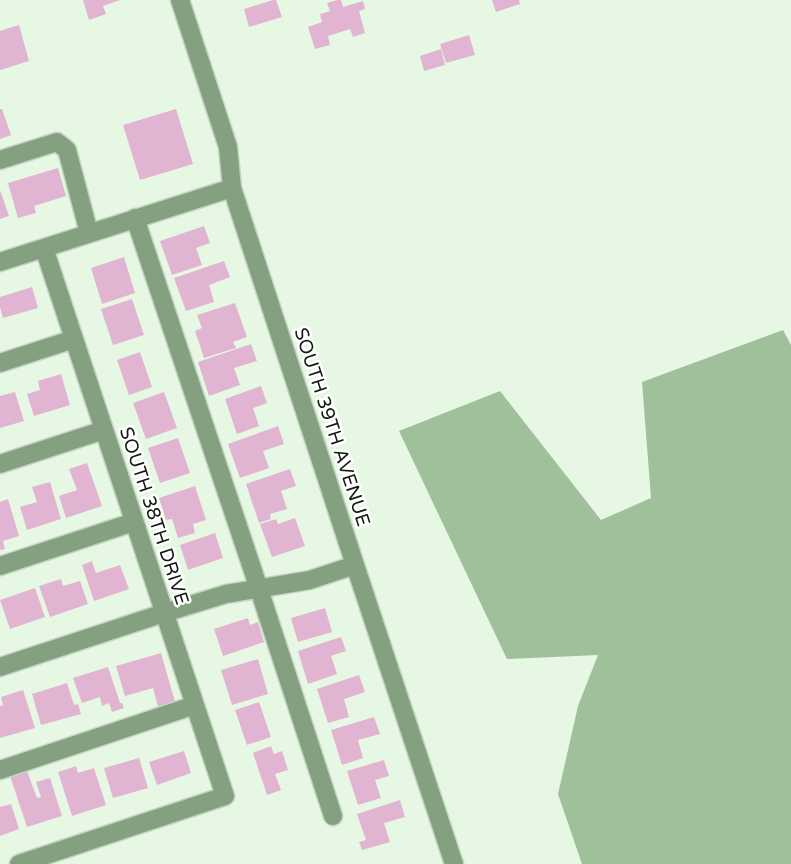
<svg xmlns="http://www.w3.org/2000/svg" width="791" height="864" viewBox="0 0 791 864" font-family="'Varela Round',sans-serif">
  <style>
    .water { fill: #9fc09a }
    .building { fill: #e1b5d2 }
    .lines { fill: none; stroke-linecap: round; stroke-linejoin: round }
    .minor-casing { stroke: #c4d4c2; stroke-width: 21 }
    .minor { stroke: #84a080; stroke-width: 18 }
    .labels { text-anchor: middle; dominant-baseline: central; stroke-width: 5; stroke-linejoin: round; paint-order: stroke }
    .street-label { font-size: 19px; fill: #131912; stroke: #fff }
  </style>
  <rect width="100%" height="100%" fill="#e6f8e3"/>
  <path class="water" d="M783,330L791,345V864H582L558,794L578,706L598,655L507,659L399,431L500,391L601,520L651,498L642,382Z"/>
  <path class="building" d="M83,0H120L103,6L106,14L89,20Z
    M273,0H276L282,17L249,27L244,9Z
    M337,0H341L343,7L363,1L365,9L359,11L365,33L353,37L350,29L328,36L330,45L315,49L308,27L322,22L320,14L330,11L327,3Z
    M492,0H519L520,4L496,12Z
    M19,25L29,61L0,70V31Z
    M469,35L475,55L446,63L440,44Z
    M441,49L445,65L424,71L420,56Z
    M0,109H2L11,135L0,139Z
    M176,109L193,164L140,180L123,125Z
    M58,168L66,196L34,206L36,213L18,218L8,183Z
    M0,190L9,216L0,219Z
    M204,226L210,243L196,248L202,265L172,275L160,241Z
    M124,257L135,293L102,304L91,268Z
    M224,261L230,277L209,285L214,302L186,311L174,278Z
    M32,287L38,308L3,318L0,307V297Z
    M132,299L144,335L113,345L101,309Z
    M235,303L247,337L233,342L236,348L204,358L195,331L202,328L197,315Z
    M251,344L257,361L234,368L240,385L209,396L198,362Z
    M140,352L152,387L129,395L117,360Z
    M61,374L70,405L34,416L27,394L40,390L38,381Z
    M261,386L267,403L253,408L259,426L237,434L225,399Z
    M15,392L24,421L0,428V396Z
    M164,392L177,428L146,439L133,403Z
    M278,426L284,444L263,451L269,468L240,478L228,444Z
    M178,438L190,473L160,483L148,448Z
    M87,463L102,506L66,518L59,496L77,490L69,469Z
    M290,469L296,486L281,491L287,509L270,514L271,519L259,523L246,484Z
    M50,482L61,519L27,530L20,507L37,502L32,487Z
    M195,486L206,520L193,524L195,533L178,538L172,519L166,520L159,498Z
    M8,499L19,536L3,541L5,549L0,550V502Z
    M295,518L305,546L272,557L260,524L276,519L278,524Z
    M215,533L223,558L188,570L180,545Z
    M92,561L96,573L120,565L129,589L94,601L82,565Z
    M61,579L63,586L80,581L88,604L50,617L39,586Z
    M35,588L45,617L10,629L0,600Z
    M325,608L332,632L298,642L291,618Z
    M248,618L250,625L258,622L264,642L223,656L214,629Z
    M341,637L346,651L331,656L337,674L308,684L298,651Z
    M161,653L176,705L159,710L153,688L125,696L116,666Z
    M258,659L268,694L232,705L221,670Z
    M108,667L120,703H122L124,708L112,712L109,703L102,706L100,697L82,703L73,678Z
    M359,675L365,692L344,699L349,717L328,723L317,689Z
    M67,683L74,705L78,704L81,714L41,725L32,694Z
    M23,690L35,728L0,738V706L3,705L1,697Z
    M259,702L271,737L247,745L235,710Z
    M374,717L380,734L358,740L363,758L342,765L331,730Z
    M271,746L274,754L282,751L288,770L275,774L281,790L267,795L253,753Z
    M184,751L191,773L157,785L149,762Z
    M139,758L148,788L113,798L104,768Z
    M384,760L389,776L375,780L381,798L358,805L347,771Z
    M76,766L78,773L94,768L106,805L72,816L58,772Z
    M27,771L37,798L41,797L36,782L50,778L62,816L27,827L10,776Z
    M400,800L405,817L384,823L390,842L362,850L359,842L366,840L357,814Z
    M11,804L19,829L0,836V807Z"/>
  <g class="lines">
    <g class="minor-casing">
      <path id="minor" d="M180,0L228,147L232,188L355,565L454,864
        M0,160L57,142L67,150L89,233
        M135,218L259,589L333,816
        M0,262L232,188
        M0,363L74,339
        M0,464L104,430
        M0,566L134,522
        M0,667L164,613L226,594L310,580L355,565
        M0,770L195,705
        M19,864L225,796L44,248"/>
    </g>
    <use href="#minor" class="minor"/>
  </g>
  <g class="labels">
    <g class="street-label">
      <text transform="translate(332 427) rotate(72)">SOUTH 39TH AVENUE</text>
      <text transform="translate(154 516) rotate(72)">SOUTH 38TH DRIVE</text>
    </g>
  </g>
</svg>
